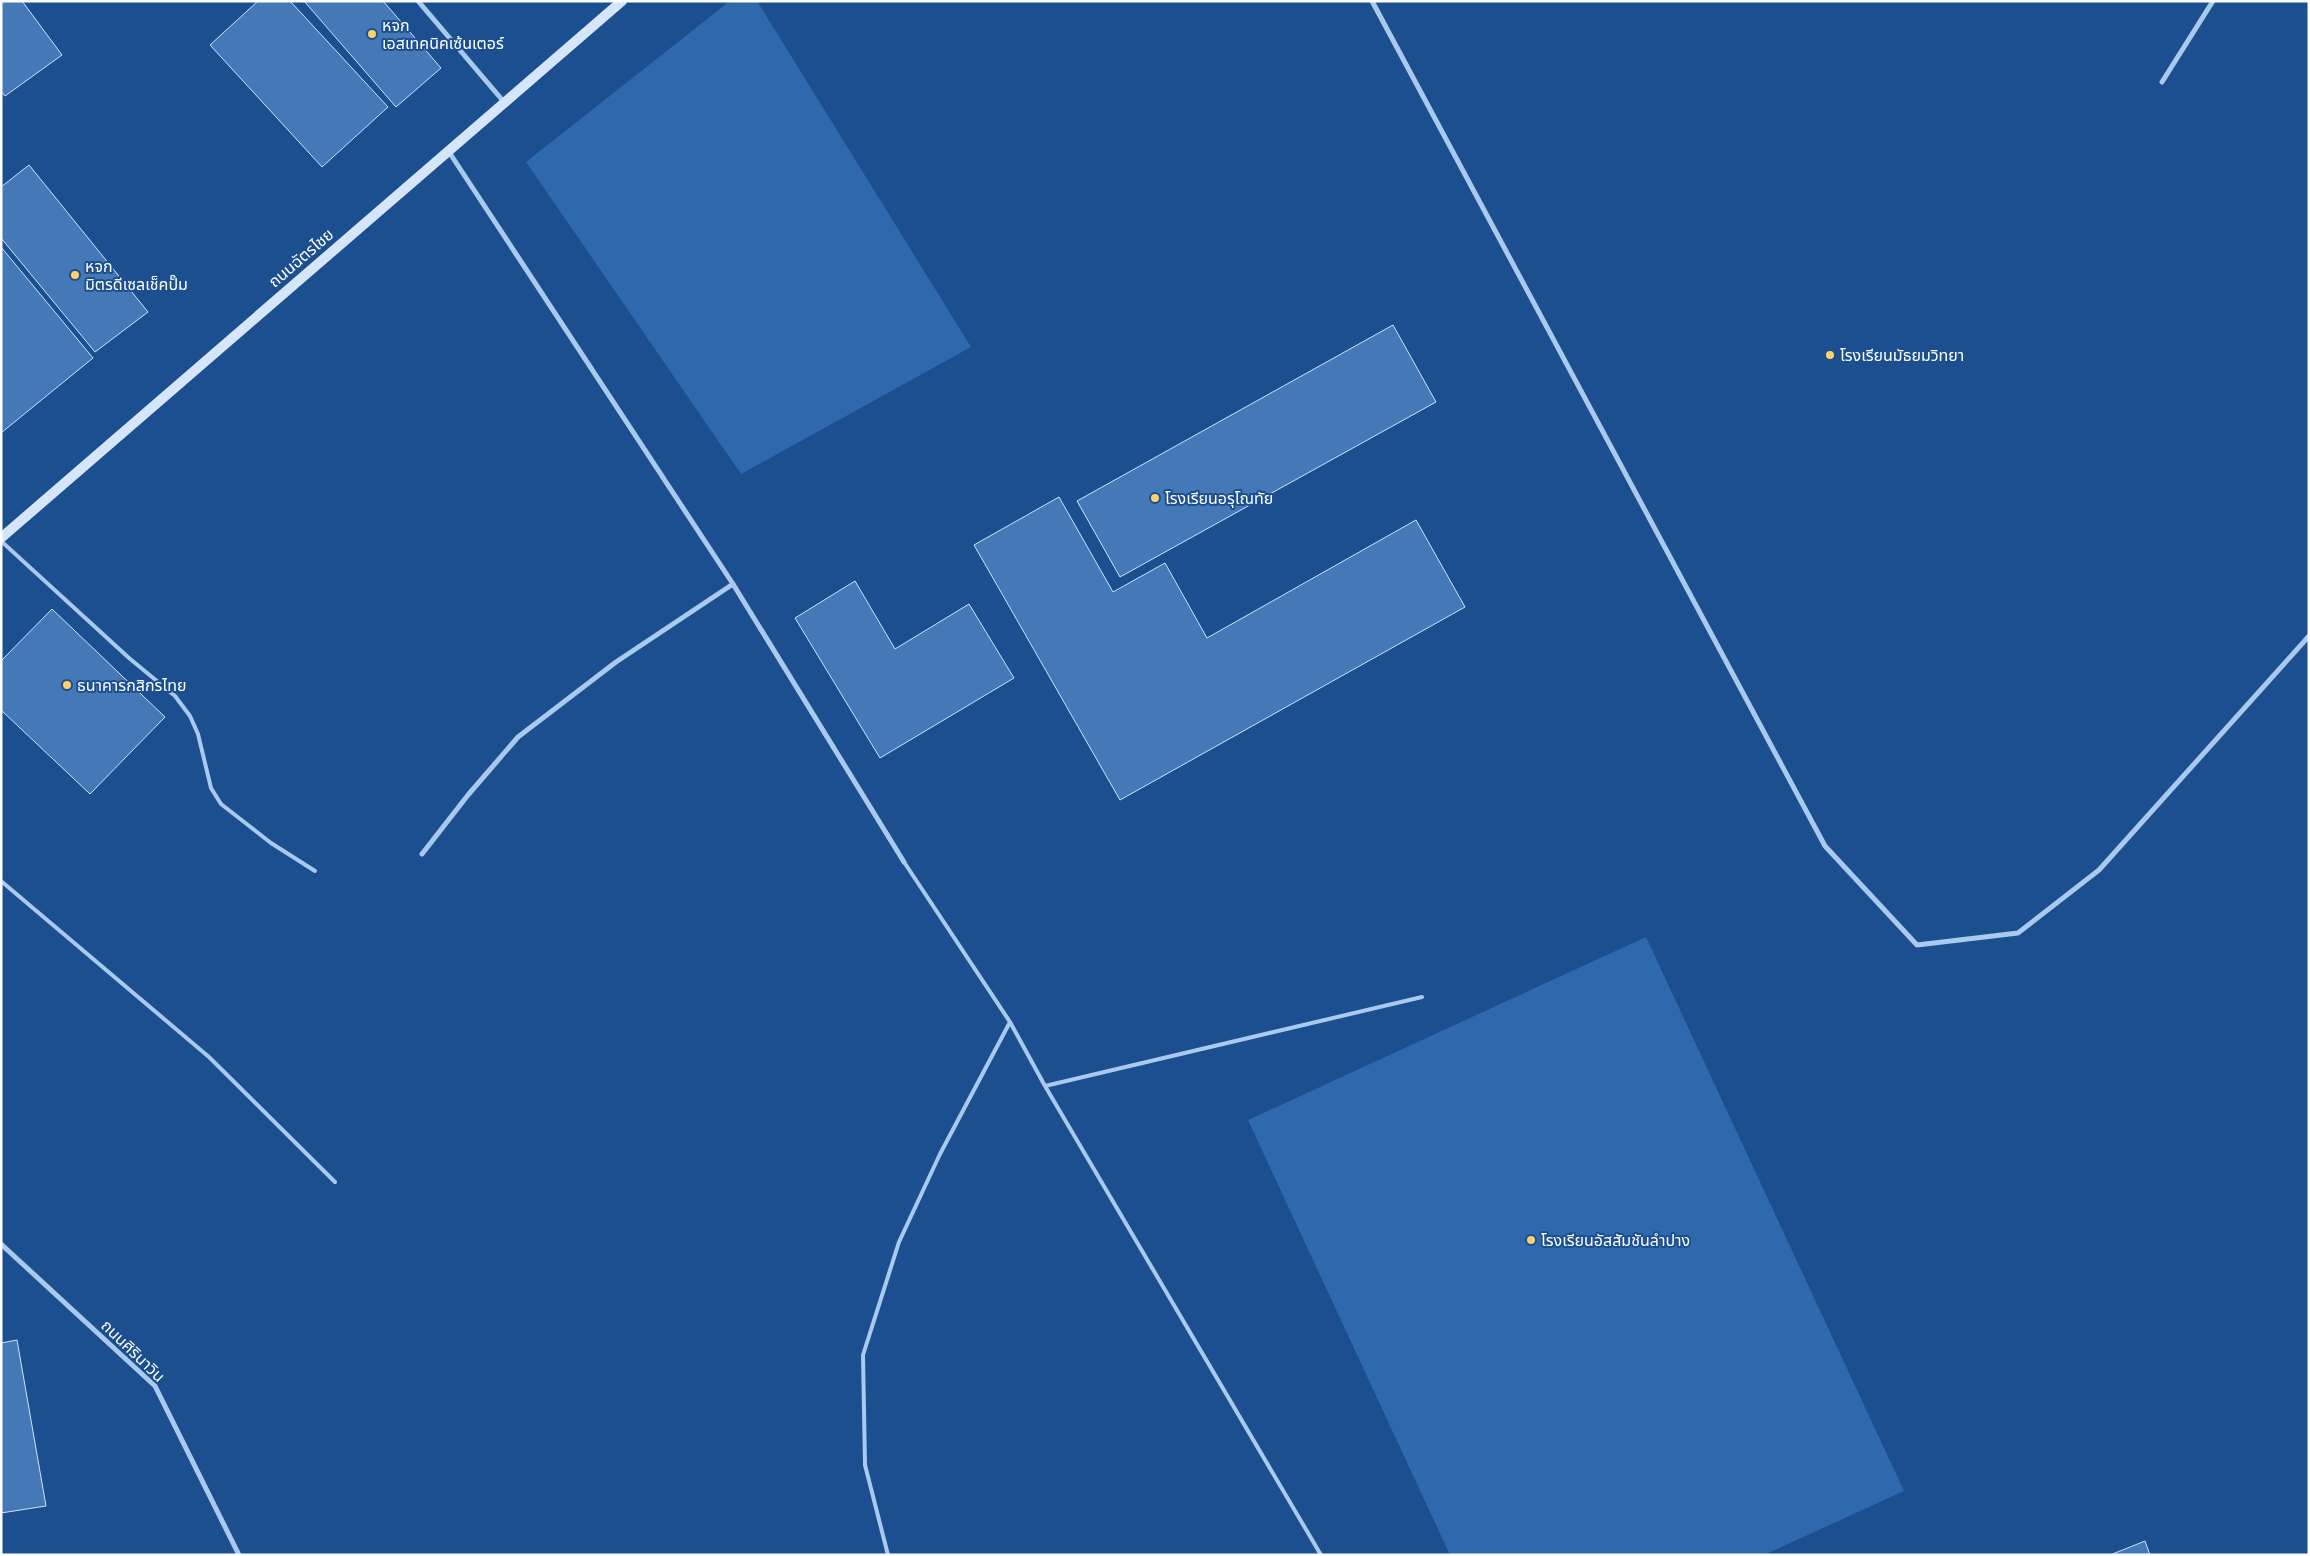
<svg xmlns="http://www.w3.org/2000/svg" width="2310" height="1556" viewBox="0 0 2310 1556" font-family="Roboto,'Noto Sans Thai',sans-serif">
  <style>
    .green { fill: #2e69ad }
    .building { fill: #4478b7; stroke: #cfe3fa }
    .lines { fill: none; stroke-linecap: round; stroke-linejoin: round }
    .lane { stroke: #a9c9ee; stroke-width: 4 }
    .street { stroke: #a9c9ee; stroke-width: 5 }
    .secondary { stroke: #d6e6fa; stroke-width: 10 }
    .poi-dot { fill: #ffd166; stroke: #1b4f8f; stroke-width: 2 }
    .labels { text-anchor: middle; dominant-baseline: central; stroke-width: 4; stroke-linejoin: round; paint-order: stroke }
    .poi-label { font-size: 16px; fill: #fff; stroke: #1b4f8f; text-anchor: start }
    .street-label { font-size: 16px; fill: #fff; stroke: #1b4f8f }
  </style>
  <rect width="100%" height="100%" fill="#1b4f8f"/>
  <path class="green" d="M730,1H757L971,347L741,474L526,162Z
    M1646,937L1904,1491L1764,1555H1450L1248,1120Z"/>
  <path class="building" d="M1,1H22L62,55L5,96L1,91Z
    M258,1H290L388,107L322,167L210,45Z
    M304,1H383L441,68L396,107Z
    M29,165L148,312L95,352L1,238V187Z
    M1,247L93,358L1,433Z
    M1393,325L1436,402L1120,577L1077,501Z
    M1059,497L1113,592L1165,563L1207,638L1416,520L1465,607L1120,800L974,545Z
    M855,581L895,649L969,604L1014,678L880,758L795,618Z
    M52,609L165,717L90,794L1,710V661Z
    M17,1340L46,1506L1,1513V1343Z
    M2145,1541L2150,1555H2110Z"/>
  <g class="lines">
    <path class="lane" d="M1,541L129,658L175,696L190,716L198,734L211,788L221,804L271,843L315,871
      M904,862L1010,1022L1045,1086L1321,1555
      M1,881L209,1057L335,1182
      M1045,1086L1422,997
      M888,1555L865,1465L863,1355L899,1242L940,1154L1010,1022"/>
    <path class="street" d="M418,1L504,102
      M1372,1L1825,846L1917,945L2018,933L2099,870L2309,636
      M2162,82L2213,1
      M449,152L733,584L904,862
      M422,854L468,795L518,737L616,662L733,584
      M1,1244L155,1386L239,1555"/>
    <path class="secondary" d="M1,538L622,1"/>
  </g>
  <g class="poi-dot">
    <circle cx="372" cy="34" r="5"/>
    <circle cx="75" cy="275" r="5"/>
    <circle cx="1830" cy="355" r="5"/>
    <circle cx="1155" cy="498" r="5"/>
    <circle cx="67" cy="685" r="5"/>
    <circle cx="1531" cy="1240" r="5"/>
  </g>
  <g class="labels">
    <g class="poi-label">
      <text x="382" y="25">หจก<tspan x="382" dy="18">เอสเทคนิคเซ้นเตอร์</tspan></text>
      <text x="85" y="266">หจก<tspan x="85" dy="18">มิตรดีเซลเช็คปั๊ม</tspan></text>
      <text x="1840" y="355">โรงเรียนมัธยมวิทยา</text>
      <text x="1165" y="498">โรงเรียนอรุโณทัย</text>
      <text x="77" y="685">ธนาคารกสิกรไทย</text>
      <text x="1541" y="1240">โรงเรียนอัสสัมชันลำปาง</text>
    </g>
    <g class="street-label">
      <text transform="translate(301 258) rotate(-41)">ถนนฉัตรไชย</text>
      <text transform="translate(133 1351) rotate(44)">ถนนศิรินาวิน</text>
    </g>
  </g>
  <rect width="2310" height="1556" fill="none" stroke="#ffffff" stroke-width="5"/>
</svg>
